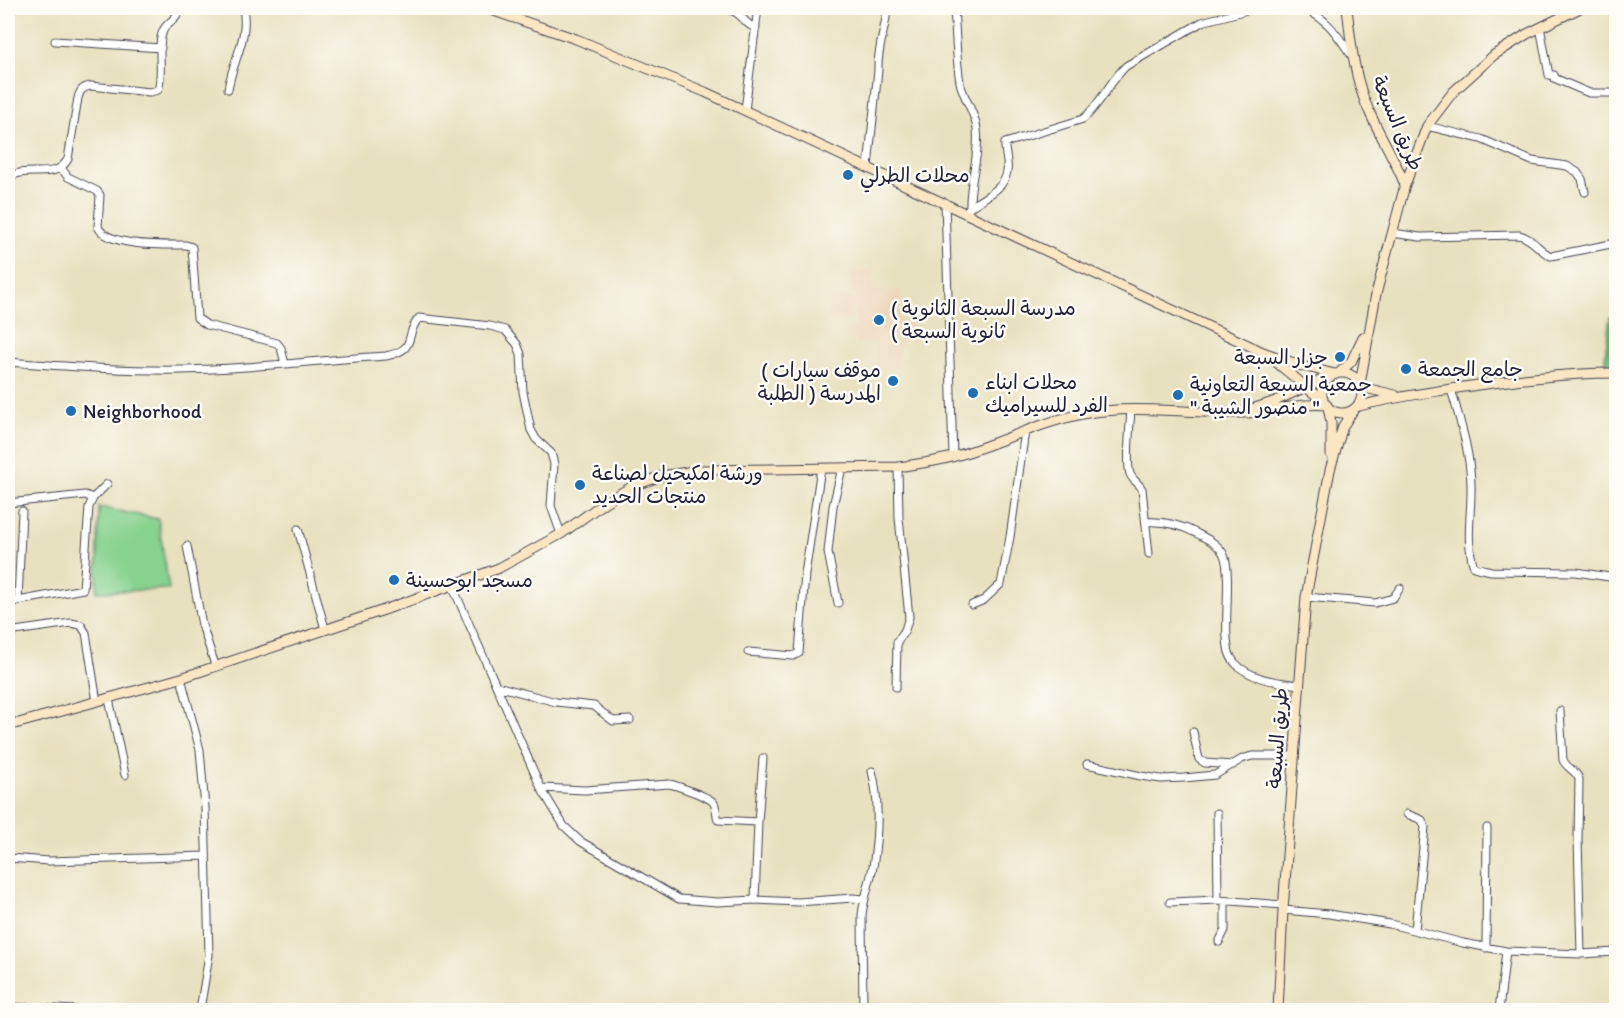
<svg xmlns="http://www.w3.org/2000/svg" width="1624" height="1018" viewBox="0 0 1624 1018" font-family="Itim,'Playpen Sans Arabic',sans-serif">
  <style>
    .built { fill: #edd7bb }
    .green { fill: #87d28f; stroke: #547a65; stroke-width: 1.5 }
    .forest { fill: #6db47a; stroke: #486b5a; stroke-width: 1.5 }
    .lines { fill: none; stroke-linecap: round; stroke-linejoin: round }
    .street-casing { stroke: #403f4f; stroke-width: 9 }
    .secondary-casing { stroke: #403f4f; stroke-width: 11 }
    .street { stroke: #fff; stroke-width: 7 }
    .secondary { stroke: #fbe6c4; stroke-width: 9 }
    .poi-dot { fill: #1f6fb2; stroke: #fdfcf7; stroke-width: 2 }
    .labels { text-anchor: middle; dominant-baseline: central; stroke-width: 5; stroke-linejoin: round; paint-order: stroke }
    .street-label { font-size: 20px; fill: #22223b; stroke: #fdfcf7 }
    .poi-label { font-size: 20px; fill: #22223b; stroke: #fdfcf7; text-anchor: start }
  </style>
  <rect width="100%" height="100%" fill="#fdfcf7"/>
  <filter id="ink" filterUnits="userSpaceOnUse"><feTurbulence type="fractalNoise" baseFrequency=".0167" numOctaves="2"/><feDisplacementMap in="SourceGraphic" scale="12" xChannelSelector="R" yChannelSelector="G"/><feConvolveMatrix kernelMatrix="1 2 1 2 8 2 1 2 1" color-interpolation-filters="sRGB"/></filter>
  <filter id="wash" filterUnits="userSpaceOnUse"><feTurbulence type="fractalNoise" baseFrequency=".008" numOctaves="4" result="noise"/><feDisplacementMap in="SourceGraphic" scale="24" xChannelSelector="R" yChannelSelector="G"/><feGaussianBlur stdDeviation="1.35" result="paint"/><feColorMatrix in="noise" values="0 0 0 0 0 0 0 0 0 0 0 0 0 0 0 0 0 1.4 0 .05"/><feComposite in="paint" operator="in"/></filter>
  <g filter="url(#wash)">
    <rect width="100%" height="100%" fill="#e8e1bf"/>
    <path class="built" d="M851,272H873V291L901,290L902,320H918V340H906L898,348V368H877V344H856V337H852V327H856L855,310H852V319H828V297H852V300H856V294H851Z"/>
    <path class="green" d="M99,507L158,519L169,589L97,592Z"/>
    <path class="forest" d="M1616,316V365H1604L1610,317Z"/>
  </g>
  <g filter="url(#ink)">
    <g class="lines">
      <g class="street-casing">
        <path id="street" d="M688,8C702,9 720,6 733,11C743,15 746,26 756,28
          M954,8C956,32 956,58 960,82C963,98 975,112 977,129C980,157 969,181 970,207
          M1302,8C1329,19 1336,34 1352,56
          M1540,27L1549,75H1554V78L1589,93H1616
          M55,41L161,48
          M228,89C233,59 249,39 243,8
          M745,110L758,8
          M1427,126L1481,139L1532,161L1567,166L1577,172L1582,179L1585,192
          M868,167L878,70C877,48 886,29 887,8
          M61,168L68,177L97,191L100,195L98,227C108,247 165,245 186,245L192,247L197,318L207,325L277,343L281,348L285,364
          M8,179C25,163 55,183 68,159L78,98C80,90 83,87 91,86L150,92L158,90C164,73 156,46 163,31C167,21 178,20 179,8
          M945,202L953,457
          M965,212C978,198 1003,193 1007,172C1009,162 1004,152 1005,143L1083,119C1101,104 1109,82 1126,66L1202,22L1247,10L1264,8
          M1392,233L1420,237L1519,235C1533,238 1539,251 1551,256L1616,243
          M8,362C65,366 123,371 181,370C250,369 318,360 386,356C419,349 403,336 419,318L490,326L505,330L517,344L521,354L523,392L531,430L536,439L551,453L554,464L551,506L561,534
          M1451,389C1460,421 1470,451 1471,484C1472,511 1465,541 1474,567L1491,571L1576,572L1616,578
          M1131,410C1130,426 1126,461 1130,474C1133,481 1139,483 1142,489L1149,554
          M8,503L85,495L93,498
          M1147,522C1165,521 1180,525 1196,533C1206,538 1219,544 1224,555C1231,571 1225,618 1227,638C1228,648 1228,655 1235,663C1251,680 1278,682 1299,685
          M298,529L325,629
          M187,546L202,625L215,665
          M452,585L541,788L564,826L580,841L679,899L718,902L755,900L798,902L853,898L864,899
          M1306,597L1375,603L1393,598L1400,588
          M18,601L83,589L89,507L93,498L107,484
          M8,603L18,601L22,511
          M838,603L828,552L833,506L842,468
          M972,605L984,600L1001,584L1010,537L1025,431
          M8,632L71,623L81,625L86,633L97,702
          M748,652L793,656L799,653L805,574L821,468
          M181,678L200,750L205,808L209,955L200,1010
          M497,686L556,702L594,706L613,721L630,720
          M896,687L897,642L905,630L909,617L899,518L898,467
          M109,699L125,775
          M1560,711L1563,760C1567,769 1576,770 1579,779L1578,839L1581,954
          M1193,732L1199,759L1205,763L1233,765
          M1087,764L1141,776L1161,779L1184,778L1215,775L1242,759L1252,756H1295
          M541,788L585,790L669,784C676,785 709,797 713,802C717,806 716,815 718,820L758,822L755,900
          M1217,813L1218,900
          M1407,814L1422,820L1425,827L1415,930
          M758,822L763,758
          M8,858L49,861L206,856
          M1170,902L1218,900L1284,905
          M1283,910L1329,914L1390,924L1463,943L1506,951L1581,954L1616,952
          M1219,942L1225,930V901
          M1486,948L1487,828
          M8,1007L78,1010
          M863,1010L862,915C864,896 872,878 874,860C878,831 879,798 872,771
          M1499,1010L1506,951"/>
      </g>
      <g class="secondary-casing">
        <path id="secondary" d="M485,8L576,39L705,92L1263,352L1302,366L1335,374
          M1347,8C1351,42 1354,79 1369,111C1380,136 1395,159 1405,185
          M1270,357L1324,402
          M1339,373L1351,362L1363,337
          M1322 393a20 20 0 1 1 40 0a20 20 0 1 1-40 0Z
          M1360,384L1376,294L1405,185L1427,126L1453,92L1494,55L1527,34L1580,8
          M1361,387L1395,395
          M1328,407L1331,423V455
          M1356,407C1388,398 1419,394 1451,389C1506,381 1561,373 1616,373
          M1252,409L1273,402L1330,376
          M8,726L181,678L384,610L499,568L561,534L605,502L635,485L662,476L700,470L898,467C916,464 934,462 952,457C996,445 1037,423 1082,414C1136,404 1191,414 1245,413C1273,413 1298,402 1327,405
          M1278,1010L1283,910L1306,597L1330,470L1343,426L1354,409"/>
      </g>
      <use href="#street" class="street"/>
      <use href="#secondary" class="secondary"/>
    </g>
  </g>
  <g class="poi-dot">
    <circle cx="848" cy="175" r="6"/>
    <circle cx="879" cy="320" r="6"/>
    <circle cx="1340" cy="357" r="6"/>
    <circle cx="1406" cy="369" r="6"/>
    <circle cx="893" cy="381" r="6"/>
    <circle cx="973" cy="393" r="6"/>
    <circle cx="1178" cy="395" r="6"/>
    <circle cx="71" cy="411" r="6"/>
    <circle cx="580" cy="485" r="6"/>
    <circle cx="394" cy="580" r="6"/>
  </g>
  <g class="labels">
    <g class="street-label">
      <text transform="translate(1398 123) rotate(67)">طريق السبعة</text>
      <text transform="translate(1277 738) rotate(-86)">طريق السبعة</text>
    </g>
    <g class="poi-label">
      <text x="860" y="175">محلات الطرلي</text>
      <text x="891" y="308">( مدرسة السبعة الثانوية<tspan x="891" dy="23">( ثانوية السبعة</tspan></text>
      <text x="1328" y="357" text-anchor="end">جزار السبعة</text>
      <text x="1418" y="369">جامع الجمعة</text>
      <text x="881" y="370" text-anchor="end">( موقف سيارات<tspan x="881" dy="23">المدرسة ( الطلبة</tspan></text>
      <text x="985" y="382">محلات ابناء<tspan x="985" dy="23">الفرد للسيراميك</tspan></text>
      <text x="1190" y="384">جمعية السبعة التعاونية<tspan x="1190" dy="23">" منصور الشيبة "</tspan></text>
      <text x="83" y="411">Neighborhood</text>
      <text x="592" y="473">ورشة امكيحيل لصناعة<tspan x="592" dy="23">منتجات الحديد</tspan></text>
      <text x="406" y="580">مسجد ابوحسينة</text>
    </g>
  </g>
  <rect width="1624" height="1018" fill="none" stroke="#fdfcf7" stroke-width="30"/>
</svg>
